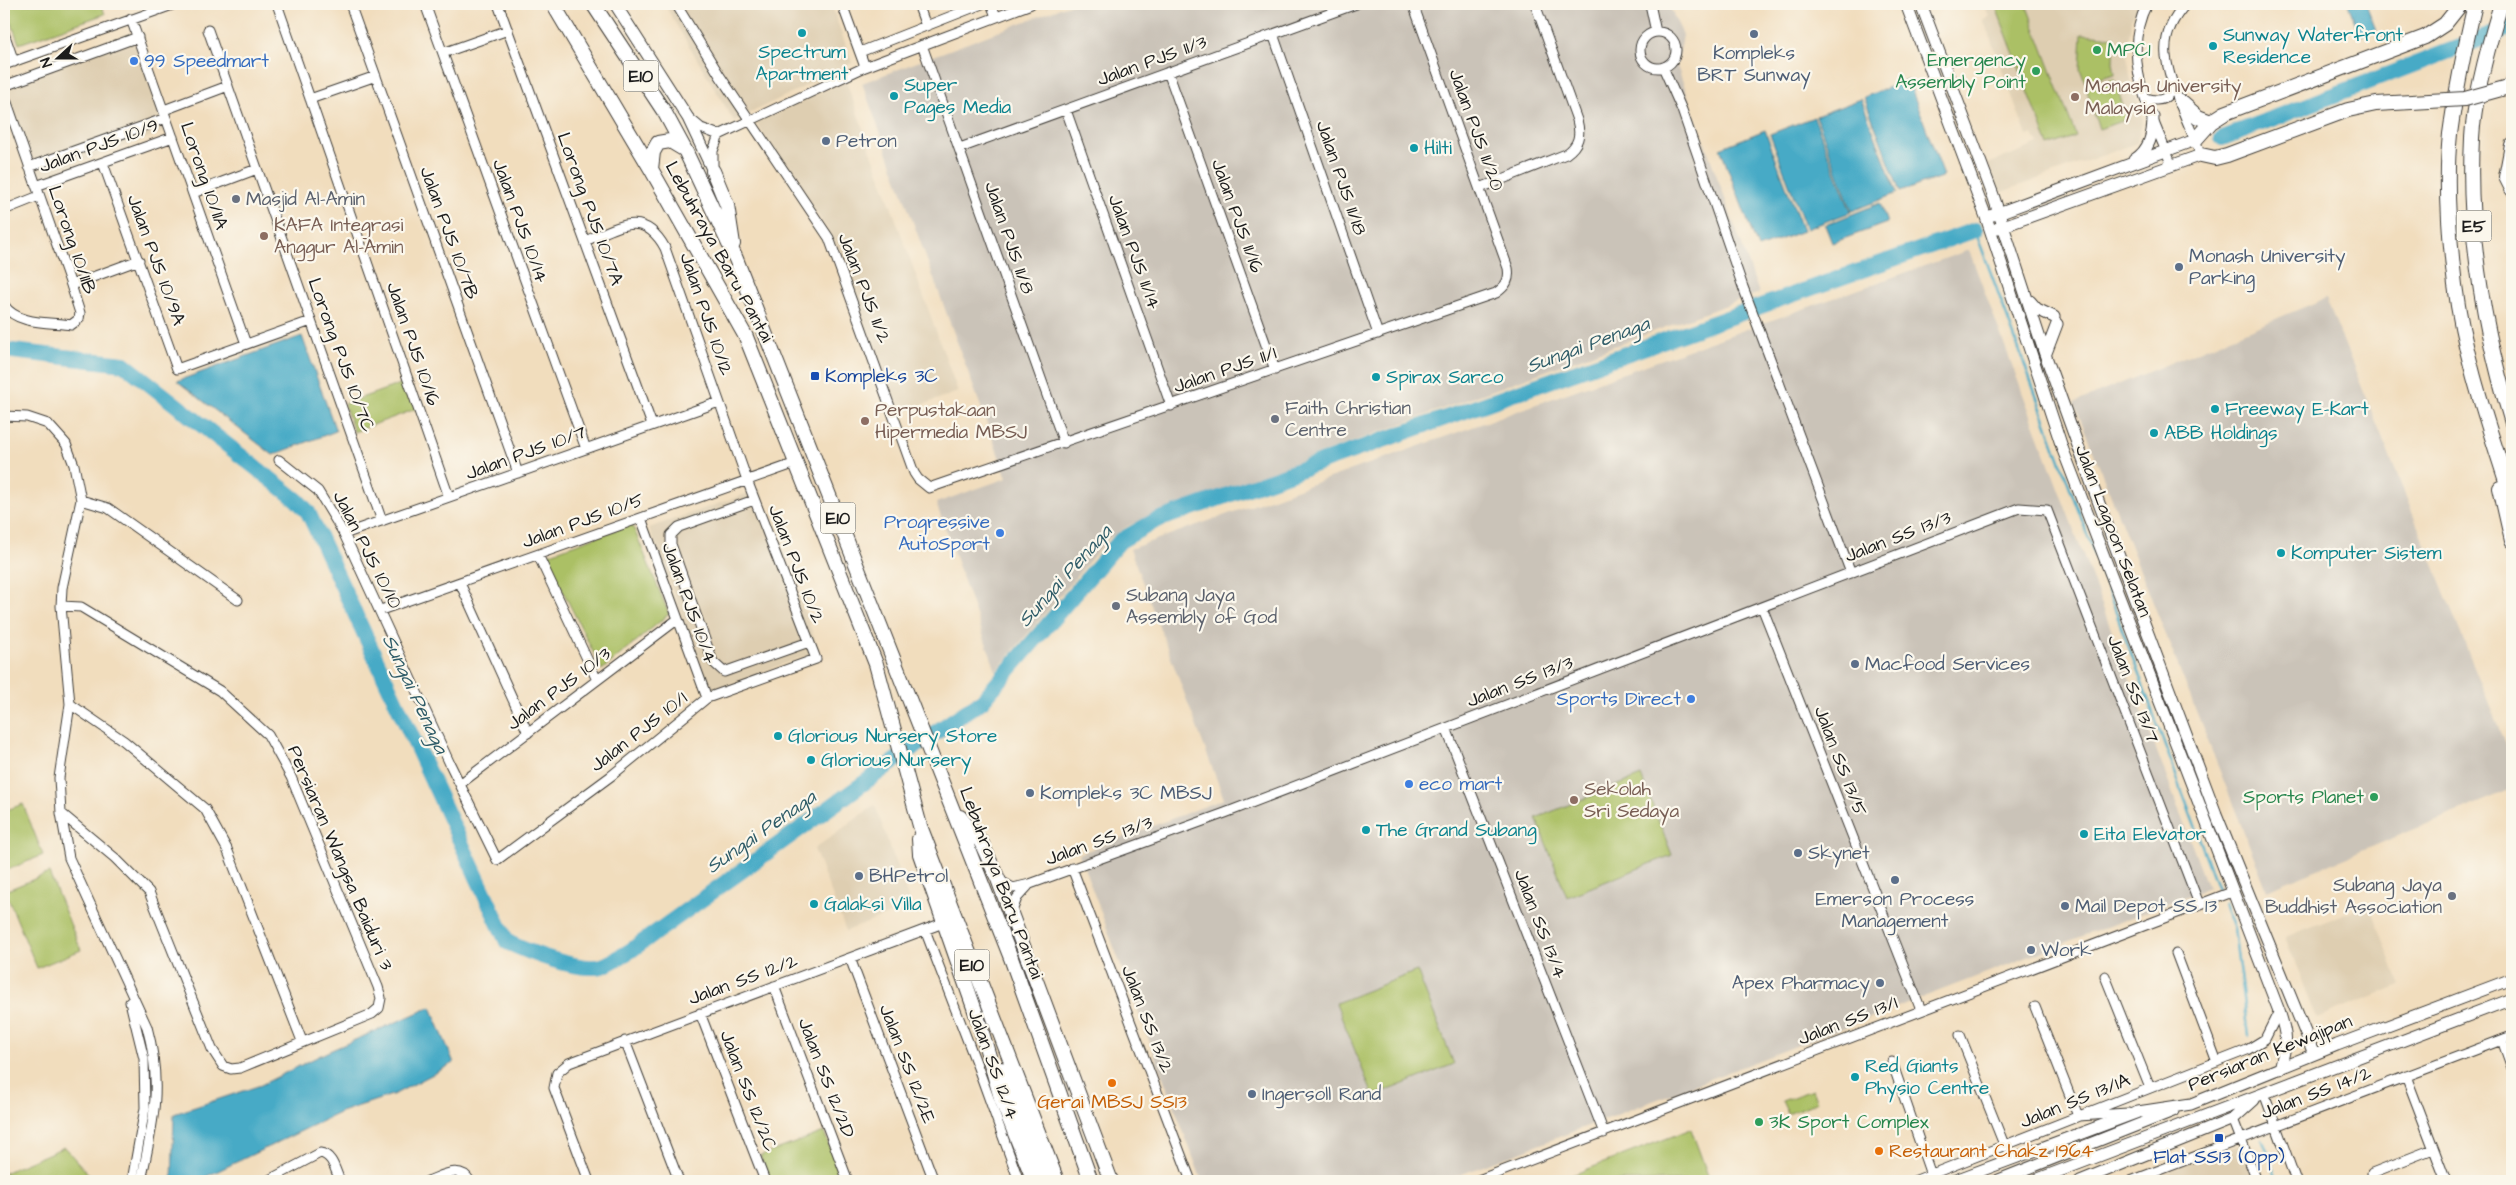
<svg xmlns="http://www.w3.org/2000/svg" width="2516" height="1185" viewBox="0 0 2516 1185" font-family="'Architects Daughter',sans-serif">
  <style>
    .built { fill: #deceb1 }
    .industrial { fill: #cac3b8 }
    .green { fill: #abc065; stroke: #646e40 }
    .water { fill: #46aac6; stroke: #316371 }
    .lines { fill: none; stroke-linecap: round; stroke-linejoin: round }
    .stream { stroke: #46aac6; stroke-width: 2.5 }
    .river { stroke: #46aac6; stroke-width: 16 }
    .minor-casing { stroke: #3c3934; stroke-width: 11 }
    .major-casing { stroke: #3c3934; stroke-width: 13 }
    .highway-casing { stroke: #3c3934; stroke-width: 16 }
    .minor { stroke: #fff; stroke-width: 9 }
    .major { stroke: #fff; stroke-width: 11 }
    .highway { stroke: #fff; stroke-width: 14 }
    .highway-bridge-casing { stroke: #3c3934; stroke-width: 16; stroke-linecap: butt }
    .highway-bridge { stroke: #fff; stroke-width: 14 }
    .culture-dot { fill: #0f9aa8; stroke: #fbf7ec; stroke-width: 2 }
    .service-dot { fill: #5c6f8a; stroke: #fbf7ec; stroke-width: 2 }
    .leisure-dot { fill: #2e9e5b; stroke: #fbf7ec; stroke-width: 2 }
    .shop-dot { fill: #3f7fe0; stroke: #fbf7ec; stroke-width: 2 }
    .education-dot { fill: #8d6e63; stroke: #fbf7ec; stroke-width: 2 }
    .worship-dot { fill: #6b7280; stroke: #fbf7ec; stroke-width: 2 }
    .transit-dot { fill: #1a4fb4; stroke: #fbf7ec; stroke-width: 2 }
    .food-dot { fill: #e8710a; stroke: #fbf7ec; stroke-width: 2 }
    .labels { text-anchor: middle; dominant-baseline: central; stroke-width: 4.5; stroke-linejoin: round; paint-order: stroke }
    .shield { fill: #fbf7ec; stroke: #5f5e5a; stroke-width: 1 }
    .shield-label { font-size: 18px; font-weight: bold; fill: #1c1c1c }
    .culture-label { font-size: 19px; fill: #0d838f; stroke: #fbf7ec; text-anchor: start }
    .leisure-label { font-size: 19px; fill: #27864d; stroke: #fbf7ec; text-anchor: start }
    .service-label { font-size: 19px; fill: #4e5e75; stroke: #fbf7ec; text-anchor: start }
    .shop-label { font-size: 19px; fill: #366cbe; stroke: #fbf7ec; text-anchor: start }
    .street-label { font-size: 19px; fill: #1c1c1c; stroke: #fbf7ec }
    .education-label { font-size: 19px; fill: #785e54; stroke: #fbf7ec; text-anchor: start }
    .worship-label { font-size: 19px; fill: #5b616d; stroke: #fbf7ec; text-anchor: start }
    .transit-label { font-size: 19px; fill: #164399; stroke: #fbf7ec; text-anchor: start }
    .food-label { font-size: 19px; fill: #c56008; stroke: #fbf7ec }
    .water-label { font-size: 20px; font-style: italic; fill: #2f5c68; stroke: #fbf7ec }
  </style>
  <rect width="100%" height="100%" fill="#fbf7ec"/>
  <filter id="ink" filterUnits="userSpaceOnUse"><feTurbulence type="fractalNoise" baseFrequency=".02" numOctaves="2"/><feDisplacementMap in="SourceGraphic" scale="10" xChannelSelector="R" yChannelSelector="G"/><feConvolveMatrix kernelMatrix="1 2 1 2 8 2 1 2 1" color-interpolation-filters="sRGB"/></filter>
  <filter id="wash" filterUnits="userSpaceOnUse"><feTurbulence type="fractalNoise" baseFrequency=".0096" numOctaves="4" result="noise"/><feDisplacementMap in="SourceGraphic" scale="20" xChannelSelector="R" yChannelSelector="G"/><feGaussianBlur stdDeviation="1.12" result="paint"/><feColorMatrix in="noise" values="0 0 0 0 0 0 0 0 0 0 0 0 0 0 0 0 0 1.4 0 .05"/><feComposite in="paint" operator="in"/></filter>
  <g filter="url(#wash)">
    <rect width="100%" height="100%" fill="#f1ddbd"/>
    <path class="built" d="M664,4H831L852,63L734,121Z
      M1984,4H2139L2132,18L2127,49L2130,76L2143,118L2137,143L1999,193L1988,164L2038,144L2033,134L2027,136L1983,19L1989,17Z
      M131,32L168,130L35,179L4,93V79Z
      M846,81L958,392L897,414L831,235L756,123Z
      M760,489L819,651L710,691L649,528Z
      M875,805L911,906L846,931L814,849Z
      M2370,904L2400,985L2317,1018L2285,937Z
      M2240,1144L2253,1179L2247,1181H2160L2158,1175Z"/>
    <path class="industrial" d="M1071,4H1668L1683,35L1677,66L1759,293L1149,516L1128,526L1108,539L996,671L936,503L1007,478L862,83Z
      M1969,250L2208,888L1444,1181H1202L1079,854L1224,799L1130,549Z
      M2326,298L2512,761V789L2267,890L2074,403Z"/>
    <path class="green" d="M5,4H101L105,14L19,44Z
      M2004,4H2026L2076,136L2049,146L1996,7Z
      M2082,34L2114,37L2113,62L2115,74L2085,82L2080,69Z
      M2114,78L2127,119L2099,129L2086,87Z
      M406,382L416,409L354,432L344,404Z
      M632,524L669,614L602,670L545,555Z
      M1641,776L1672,855L1567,897L1536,818Z
      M23,804L43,855L5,871L4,811Z
      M49,873L81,950L37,968L5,891Z
      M1417,971L1454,1064L1373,1096L1336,1003Z
      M1812,1090L1817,1102L1788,1114L1782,1101Z
      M1691,1129L1710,1181H1557Z
      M824,1132L843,1181H770L760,1156Z
      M64,1147L95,1181H10L4,1173Z"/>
    <path class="water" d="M2348,4H2366L2376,30L2360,36Z
      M1908,80L1944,176L1900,192L1864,97Z
      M1861,99L1897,193L1852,211L1816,116Z
      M1814,117L1851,212L1806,229L1770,134Z
      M1765,130L1803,231L1758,248L1720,148Z
      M1880,203L1887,223L1832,243L1825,225Z
      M302,336L336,431L273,455L177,381Z
      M431,1007L454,1063L395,1094L341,1112L197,1181H172L174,1114L261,1085L327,1052Z"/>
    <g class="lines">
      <path class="stream" d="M1975,230L2218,889
        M2224,903L2234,929L2248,1036
        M2262,1139L2279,1181"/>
      <path class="river" d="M2222,138L2512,27
        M4,350L124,364L297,500L308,512L507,942C528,952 579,972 602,966C611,963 621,956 630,951L914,747L982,701L1120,541L1155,521L1975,230"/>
    </g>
  </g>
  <g filter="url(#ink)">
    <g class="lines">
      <g class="minor-casing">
        <path id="minor" d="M277,4L449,497
          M350,4L518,473
          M425,4L586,449
          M498,4L652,425
          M676,4L720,76L829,238L914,473L918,479L929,488L1496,293C1506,286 1510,280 1508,268L1413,4
          M842,4L865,67
          M918,4L926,26
          M991,4L996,16
          M1650,4L1656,32
          M2147,4C2119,58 2152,115 2172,166
          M2186,4C2173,18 2164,36 2166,56C2170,87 2190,126 2201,155
          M131,19L246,344
          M208,30L382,521
          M1640 50a18 18 0 1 1 36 0a18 18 0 1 1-36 0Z
          M4,33L14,62
          M1273,34L1378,334
          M922,45L1064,443
          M860,52L982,4
          M443,53L508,30
          M4,65L175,4
          M1663,67L1682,110L1743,287L1851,573
          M1168,72L1275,370
          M4,86L138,37
          M4,94L71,285L80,313L79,319L71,325C49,322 17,325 4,305
          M2146,98C2161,103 2170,99 2173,83
          M310,99L376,76
          M164,110L228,86
          M1066,110L1171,406
          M689,118L701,128L719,135
          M960,148L1356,4
          M103,163L177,369L311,321
          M29,167L166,118
          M713,168V151L719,135L865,67L1031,4
          M36,186L173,137
          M1480,188L1566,154C1579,145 1581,135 1577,120L1535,4
          M193,193L257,169
          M4,210L39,196
          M71,285L139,260
          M4,416L27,417L48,424L66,444L74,465L81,500L62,588L61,606L70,704L59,778L61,813L69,858L147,1027C163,1085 153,1124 141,1181
          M279,460L318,491L344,534L450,764L497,860L611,776L707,698L816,659L747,480L665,248C643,208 617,228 585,241
          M81,500L108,508L238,600
          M754,500L679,527L671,535V544L713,662L724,672L809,642
          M641,518L707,698
          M344,534L719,402
          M538,555L597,680
          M460,583L528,733
          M1762,607L1921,1010
          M381,610L796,463
          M70,704L124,741L205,809L227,849L302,1041
          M1446,728L1604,1133
          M460,784L678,619
          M61,813L115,858L149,892L212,1049L223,1066L231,1069L240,1068L372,1014L379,1008L381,998L378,987L291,777L268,735L220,691L81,607L61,606
          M1072,868L1191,1181
          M999,880L1013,888L1030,884L1225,813L2019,508L2047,510L2199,904
          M1011,914L1017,898L1028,886
          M925,930L977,1065L1019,1181
          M2176,953L2217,1062
          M850,958L934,1181
          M2105,976L2150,1088
          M774,986L848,1181
          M130,1002L144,1059L145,1108L132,1181
          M2035,1007L2078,1116L2128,1113
          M700,1013L765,1181
          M1960,1035L2005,1147
          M2502,1040L2512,1068
          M625,1041L679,1181
          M1892,1062L1931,1175
          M2406,1076L2446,1181
          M2264,1093L2296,1181
          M2233,1119L2257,1181
          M2372,1173L2433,1149
          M267,1181L320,1153C333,1155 335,1170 340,1181
          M428,1181C442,1176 460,1164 470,1181
          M589,1181L554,1088L557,1073L569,1063L943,923
          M1476,1181L2232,892
          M1914,1181L2247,1050L2265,1039L2279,1011
          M2131,1181L2512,1036"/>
      </g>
      <g class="major-casing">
        <path id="major" d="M615,4L688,118L713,171
          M1906,4L1986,217L2063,450L2279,1011C2288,1038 2287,1041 2280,1069
          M1921,4L1993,195L2045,354L2094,490L2216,814L2314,1054
          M2134,160C2150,150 2153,134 2153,117
          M1993,215L2195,140
          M1998,228L2201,155
          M2030,301L2037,309L2054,317
          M2046,353L2057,324
          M1953,1181L2138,1112L2191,1104L2337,1045L2512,979
          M1996,1181L2173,1111
          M2033,1181L2512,999
          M2080,1181L2233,1119L2254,1100"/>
      </g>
      <g class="highway-casing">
        <path id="highway" d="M553,4L651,169L746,337L876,664L920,826L1057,1181
          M593,4L665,113L685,150L736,259L1011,958L1091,1181
          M2475,4C2465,46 2456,90 2450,134C2445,183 2449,236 2455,285C2464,358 2490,430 2512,500
          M2501,4C2489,43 2474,98 2472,138C2467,235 2484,331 2512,423
          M2181,102L2198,117L2211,122
          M2195,140L2211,122L2225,113L2425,37L2445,24L2461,4
          M2512,145L2506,177L2512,189
          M651,169L653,152L658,143L670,141L685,150
          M713,171L727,205L733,244
          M2500,488L2512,541
          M960,817L981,842L998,879L1111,1181
          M919,839L920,854L978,1019L1002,1101L1034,1181
          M1001,1069L1044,1174"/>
      </g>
      <use href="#minor" class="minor"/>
      <use href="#major" class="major"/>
      <use href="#highway" class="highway"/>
      <g class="highway-bridge-casing">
        <path id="highway-bridge" d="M2201,155L2215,158L2227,155L2348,110L2376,104L2465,99L2512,86"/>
      </g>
      <use href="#highway-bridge" class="highway-bridge"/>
    </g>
  </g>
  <g class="culture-dot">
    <circle cx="802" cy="33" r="5"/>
    <circle cx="2213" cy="46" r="5"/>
    <circle cx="894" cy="96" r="5"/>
    <circle cx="1414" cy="148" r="5"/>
    <circle cx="1376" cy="377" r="5"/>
    <circle cx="2215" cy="409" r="5"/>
    <circle cx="2154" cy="433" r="5"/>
    <circle cx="2281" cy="553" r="5"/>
    <circle cx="778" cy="736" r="5"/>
    <circle cx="811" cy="760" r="5"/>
    <circle cx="1366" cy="830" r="5"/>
    <circle cx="2084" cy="834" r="5"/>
    <circle cx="814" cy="904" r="5"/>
    <circle cx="1855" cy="1077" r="5"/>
  </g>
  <g class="service-dot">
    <circle cx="1754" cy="34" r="5"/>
    <circle cx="826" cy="141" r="5"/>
    <circle cx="2179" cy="267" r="5"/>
    <circle cx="1855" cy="664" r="5"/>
    <circle cx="1030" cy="793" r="5"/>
    <circle cx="1798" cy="853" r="5"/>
    <circle cx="859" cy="876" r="5"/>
    <circle cx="1895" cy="880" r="5"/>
    <circle cx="2065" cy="906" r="5"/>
    <circle cx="2031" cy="950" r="5"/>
    <circle cx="1880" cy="983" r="5"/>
    <circle cx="1252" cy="1094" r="5"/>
  </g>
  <g class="leisure-dot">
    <circle cx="2097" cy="50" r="5"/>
    <circle cx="2036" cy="71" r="5"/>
    <circle cx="2374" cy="797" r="5"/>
    <circle cx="1759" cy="1122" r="5"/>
  </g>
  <g class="shop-dot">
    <circle cx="134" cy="61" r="5"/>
    <circle cx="1000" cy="533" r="5"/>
    <circle cx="1691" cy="699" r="5"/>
    <circle cx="1409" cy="784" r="5"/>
  </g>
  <g class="education-dot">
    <circle cx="2075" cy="97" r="5"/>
    <circle cx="264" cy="236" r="5"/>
    <circle cx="865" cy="421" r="5"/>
    <circle cx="1574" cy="800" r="5"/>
  </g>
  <g class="worship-dot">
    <circle cx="236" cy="199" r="5"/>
    <circle cx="1275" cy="419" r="5"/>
    <circle cx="1116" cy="606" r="5"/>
    <circle cx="2452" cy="896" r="5"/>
  </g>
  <g class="transit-dot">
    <rect x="810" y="371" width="10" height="10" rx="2.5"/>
    <rect x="2214" y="1133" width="10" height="10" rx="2.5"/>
  </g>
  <g class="food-dot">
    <circle cx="1112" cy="1083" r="5"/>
    <circle cx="1879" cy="1151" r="5"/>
  </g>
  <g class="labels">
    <g class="shield">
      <rect x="623.5" y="60.5" width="35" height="31" rx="4"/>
      <rect x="2456.5" y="210.5" width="35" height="31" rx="4"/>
      <rect x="820.5" y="502.5" width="35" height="31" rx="4"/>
      <rect x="954.5" y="949.5" width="35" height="31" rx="4"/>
    </g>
    <g class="shield-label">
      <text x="641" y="76">E10</text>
      <text x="2474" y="226">E5</text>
      <text x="838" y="518">E10</text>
      <text x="972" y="965">E10</text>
    </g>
    <g class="culture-label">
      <text x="2223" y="35">Sunway Waterfront<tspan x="2223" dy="22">Residence</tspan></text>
      <text x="802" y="52" text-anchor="middle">Spectrum<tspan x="802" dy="22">Apartment</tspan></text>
      <text x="904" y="85">Super<tspan x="904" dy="22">Pages Media</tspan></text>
      <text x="1424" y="148">Hilti</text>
      <text x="1386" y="377">Spirax Sarco</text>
      <text x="2225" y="409">Freeway E-Kart</text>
      <text x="2164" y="433">ABB Holdings</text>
      <text x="2291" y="553">Komputer Sistem</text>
      <text x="788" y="736">Glorious Nursery Store</text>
      <text x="821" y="760">Glorious Nursery</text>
      <text x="1376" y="830">The Grand Subang</text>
      <text x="2094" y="834">Eita Elevator</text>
      <text x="824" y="904">Galaksi Villa</text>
      <text x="1865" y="1066">Red Giants<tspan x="1865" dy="22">Physio Centre</tspan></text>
    </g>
    <g class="leisure-label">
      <text x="2107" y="50">MPC1</text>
      <text x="2026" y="60" text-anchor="end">Emergency<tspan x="2026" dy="22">Assembly Point</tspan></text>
      <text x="2364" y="797" text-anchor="end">Sports Planet</text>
      <text x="1769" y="1122">3K Sport Complex</text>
    </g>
    <g class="service-label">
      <text x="1754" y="53" text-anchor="middle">Kompleks<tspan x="1754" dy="22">BRT Sunway</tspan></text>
      <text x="836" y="141">Petron</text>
      <text x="2189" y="256">Monash University<tspan x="2189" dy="22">Parking</tspan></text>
      <text x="1865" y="664">Macfood Services</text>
      <text x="1040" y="793">Kompleks 3C MBSJ</text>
      <text x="1808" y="853">Skynet</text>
      <text x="869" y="876">BHPetrol</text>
      <text x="1895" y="899" text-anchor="middle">Emerson Process<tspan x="1895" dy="22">Management</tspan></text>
      <text x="2075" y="906">Mail Depot SS 13</text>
      <text x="2041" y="950">Work</text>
      <text x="1870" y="983" text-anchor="end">Apex Pharmacy</text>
      <text x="1262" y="1094">Ingersoll Rand</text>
    </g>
    <g class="shop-label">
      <text x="144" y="61">99 Speedmart</text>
      <text x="990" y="522" text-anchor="end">Progressive<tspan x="990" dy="22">AutoSport</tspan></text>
      <text x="1681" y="699" text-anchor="end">Sports Direct</text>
      <text x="1419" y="784">eco mart</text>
    </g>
    <g class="street-label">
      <text transform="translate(1152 61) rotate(-20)">Jalan PJS 11/3</text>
      <text transform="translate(1476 130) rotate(70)">Jalan PJS 11/20</text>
      <text transform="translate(99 146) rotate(-20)">Jalan PJS 10/9</text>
      <text transform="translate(204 176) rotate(71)">Lorong 10/11A</text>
      <text transform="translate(1341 178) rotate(71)">Jalan PJS 11/18</text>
      <text transform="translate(590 209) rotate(70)">Lorong PJS 10/7A</text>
      <text transform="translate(1237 216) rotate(70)">Jalan PJS 11/16</text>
      <text transform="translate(520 221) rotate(70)">Jalan PJS 10/14</text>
      <text transform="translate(449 233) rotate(70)">Jalan PJS 10/7B</text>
      <text transform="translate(1009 238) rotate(71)">Jalan PJS 11/8</text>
      <text transform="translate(72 240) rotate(71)">Lorong 10/11B</text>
      <text transform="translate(719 252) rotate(61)">Lebuhraya Baru Pantai</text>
      <text transform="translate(1134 252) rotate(70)">Jalan PJS 11/14</text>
      <text transform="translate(156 260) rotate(70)">Jalan PJS 10/9A</text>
      <text transform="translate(864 288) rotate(69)">Jalan PJS 11/2</text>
      <text transform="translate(706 314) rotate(71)">Jalan PJS 10/12</text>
      <text transform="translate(413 344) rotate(71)">Jalan PJS 10/16</text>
      <text transform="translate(341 355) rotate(70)">Lorong PJS 10/7C</text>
      <text transform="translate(1225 370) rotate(-19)">Jalan PJS 11/1</text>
      <text transform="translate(526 453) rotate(-20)">Jalan PJS 10/7</text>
      <text transform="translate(583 521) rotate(-20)">Jalan PJS 10/5</text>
      <text transform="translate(2113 531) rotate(69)">Jalan Lagoon Selatan</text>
      <text transform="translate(1898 537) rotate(-21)">Jalan SS 13/3</text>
      <text transform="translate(367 550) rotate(63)">Jalan PJS 10/10</text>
      <text transform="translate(796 564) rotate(69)">Jalan PJS 10/2</text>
      <text transform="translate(689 603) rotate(70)">Jalan PJS 10/4</text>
      <text transform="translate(1520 682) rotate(-21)">Jalan SS 13/3</text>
      <text transform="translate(559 689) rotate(-37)">Jalan PJS 10/3</text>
      <text transform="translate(2133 689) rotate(69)">Jalan SS 13/7</text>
      <text transform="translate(639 732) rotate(-38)">Jalan PJS 10/1</text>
      <text transform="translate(1840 761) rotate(69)">Jalan SS 13/5</text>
      <text transform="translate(1099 841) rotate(-20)">Jalan SS 13/3</text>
      <text transform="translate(340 858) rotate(67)">Persiaran Wangsa Baiduri 3</text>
      <text transform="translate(1001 883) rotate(69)">Lebuhraya Baru Pantai</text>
      <text transform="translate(1540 924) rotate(69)">Jalan SS 13/4</text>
      <text transform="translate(743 980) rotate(-20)">Jalan SS 12/2</text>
      <text transform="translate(1147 1019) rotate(69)">Jalan SS 13/2</text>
      <text transform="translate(1848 1021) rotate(-21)">Jalan SS 13/1</text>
      <text transform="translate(2270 1053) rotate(-22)">Persiaran Kewajipan</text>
      <text transform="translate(907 1064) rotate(69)">Jalan SS 12/2E</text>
      <text transform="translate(993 1064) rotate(70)">Jalan SS 12/4</text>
      <text transform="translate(826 1078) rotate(69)">Jalan SS 12/2D</text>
      <text transform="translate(748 1091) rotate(69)">Jalan SS 12/2C</text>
      <text transform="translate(2316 1093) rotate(-21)">Jalan SS 14/2</text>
      <text transform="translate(2075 1101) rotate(-22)">Jalan SS 13/1A</text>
    </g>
    <g class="education-label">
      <text x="2085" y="86">Monash University<tspan x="2085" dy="22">Malaysia</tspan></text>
      <text x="274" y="225">KAFA Integrasi<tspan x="274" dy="22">Anggur Al-Amin</tspan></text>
      <text x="875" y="410">Perpustakaan<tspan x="875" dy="22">Hipermedia MBSJ</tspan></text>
      <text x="1584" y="789">Sekolah<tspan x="1584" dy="22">Sri Sedaya</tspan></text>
    </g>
    <g class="worship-label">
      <text x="246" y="199">Masjid Al-Amin</text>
      <text x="1285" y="408">Faith Christian<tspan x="1285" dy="22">Centre</tspan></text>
      <text x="1126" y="595">Subang Jaya<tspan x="1126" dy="22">Assembly of God</tspan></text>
      <text x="2442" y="885" text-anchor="end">Subang Jaya<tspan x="2442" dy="22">Buddhist Association</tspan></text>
    </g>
    <g class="transit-label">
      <text x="825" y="376">Kompleks 3C</text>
      <text x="2219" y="1157" text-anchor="middle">Flat SS13 (Opp)</text>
    </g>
    <g class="food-label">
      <text x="1112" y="1102">Gerai MBSJ SS13</text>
      <text x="1889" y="1151" text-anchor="start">Restaurant Chakz 1964</text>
    </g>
    <g class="water-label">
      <text transform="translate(1588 345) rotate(-20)">Sungai Penaga</text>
      <text transform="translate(1065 576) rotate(-48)">Sungai Penaga</text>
      <text transform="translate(415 694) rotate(65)">Sungai Penaga</text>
      <text transform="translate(761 832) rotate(-35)">Sungai Penaga</text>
    </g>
  </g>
  <rect width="2516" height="1185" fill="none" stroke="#fbf7ec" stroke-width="20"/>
  <g transform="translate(58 58) rotate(249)" stroke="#fbf7ec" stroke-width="4" paint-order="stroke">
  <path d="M0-4L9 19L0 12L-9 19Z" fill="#1c1c1c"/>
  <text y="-8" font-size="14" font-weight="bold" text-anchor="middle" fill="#1c1c1c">N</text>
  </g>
</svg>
